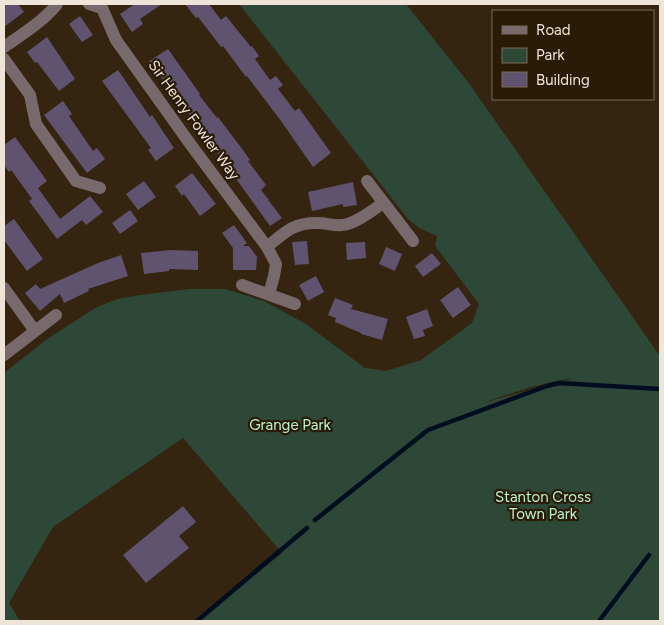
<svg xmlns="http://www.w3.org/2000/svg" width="664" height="625" viewBox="0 0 664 625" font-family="Figtree,sans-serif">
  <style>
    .green { fill: #2d4836; fill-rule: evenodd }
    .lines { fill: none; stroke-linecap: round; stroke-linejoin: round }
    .stream { stroke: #000d20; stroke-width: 4.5 }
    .building { fill: #5f536f }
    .minor { stroke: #786a6c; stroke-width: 12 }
    .labels { text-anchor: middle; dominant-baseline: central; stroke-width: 4.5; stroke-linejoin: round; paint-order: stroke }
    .street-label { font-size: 15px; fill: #eee4d8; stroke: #2a1b07 }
    .park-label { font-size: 15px; fill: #bbf3cd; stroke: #2a1b07 }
  </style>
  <rect width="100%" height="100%" fill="#342410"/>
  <path class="green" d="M239,4H406L468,82L660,356V621H198L282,553L183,438L53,527L9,603L20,621H4V373L47,339L97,307L117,299L140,295L189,289H225L264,301L306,324L365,368L386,371L421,360L472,323L479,304L435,246L437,236L419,228L408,219ZM571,378V379L482,403L531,387Z"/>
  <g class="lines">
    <path class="stream" d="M315,520L428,430L547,386L559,383L660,389
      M197,621L307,528
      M599,621L649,555"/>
  </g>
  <path class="building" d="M4,4H18L24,12L4,27Z
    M135,4H162L140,19L143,24L132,32L120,14Z
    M185,4H209L221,20L226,16L251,47L252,46L259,56L255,59L270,80L276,76L283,85L278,89L295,111L299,108L331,153L313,167L281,121L247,76L246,77L223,46L221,47L198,17L196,18Z
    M80,16L93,35L82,42L69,24Z
    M47,37L75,79L59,91L37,62L35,63L27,52Z
    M168,49L200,94L199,95L217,118L218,117L243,150L250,160L248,161L266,185L261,190L269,200L268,201H269L282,218L270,226L198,126L183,106L182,107L158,73H156L148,62Z
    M118,70L150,117L152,115L174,148L156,161L148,150L151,148L102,81Z
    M63,101L72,114L69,116L93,151L97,148L105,159L87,173L44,115Z
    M15,137L47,181L38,188L60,219L90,196L103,212L86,225L82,220L57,239L29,201L32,199L22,185L11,170L9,172L4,165V145Z
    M192,173L216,204L200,216L184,194L182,196L175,186Z
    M144,181L156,197L138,210L126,194Z
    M353,182L357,205L343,207V204L312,211L308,192Z
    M130,210L138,221L120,234L112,223Z
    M14,219L43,259L27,271L4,240V226Z
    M234,225L247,243L243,246H249L257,257L256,270H233V248L222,233Z
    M307,241L309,264L295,265L292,242Z
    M365,242L366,258L347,260L346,243Z
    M386,247L402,254L395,271L379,264Z
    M171,250L198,251V270L169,269V271L144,274L141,253Z
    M432,253L441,264L423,277L415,266Z
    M121,255L128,276L88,289L89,291L64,303L60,294L40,311L25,293L36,284L40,289L98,263Z
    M316,276L324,292L308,301L299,285Z
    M458,287L471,305L453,318L440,300Z
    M335,298L353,305L351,309L388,319L382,340L361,334V333L335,322L336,318L328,315Z
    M427,309L433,326L423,330L425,336L414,339L406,317Z
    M183,506L196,522L179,536L189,548L146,583L123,555Z"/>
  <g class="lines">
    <path class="minor" d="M89,4L102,8
      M102,8L116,40L191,145L267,247L276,264L274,276L269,294
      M4,47C21,35 44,21 57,4
      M4,59L30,95L36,124L76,181L100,188
      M367,181L413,241
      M267,247C285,232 294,222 319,223C326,223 334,226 342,225C354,225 373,210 383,203
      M242,285L295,304
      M4,288L35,331
      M4,355L56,315"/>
  </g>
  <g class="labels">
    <g class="street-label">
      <text transform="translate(194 120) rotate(54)">Sir Henry Fowler Way</text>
    </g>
    <g class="park-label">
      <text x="290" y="425">Grange Park</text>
      <text x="543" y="497">Stanton Cross<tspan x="543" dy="17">Town Park</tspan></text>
    </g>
  </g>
  <rect width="664" height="625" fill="none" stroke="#eee4d8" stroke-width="10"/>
  <rect x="492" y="10" width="162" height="90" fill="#2a1b07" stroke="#786b5b"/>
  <rect x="502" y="26" width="25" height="8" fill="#786a6c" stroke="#786b5b"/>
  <text x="536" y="35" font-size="15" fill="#eee4d8">Road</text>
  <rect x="502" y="48" width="25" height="15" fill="#2d4836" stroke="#786b5b"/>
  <text x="536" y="60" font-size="15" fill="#eee4d8">Park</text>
  <rect x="502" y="72" width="25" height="15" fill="#5f536f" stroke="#786b5b"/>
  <text x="536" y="85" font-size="15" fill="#eee4d8">Building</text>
</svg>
